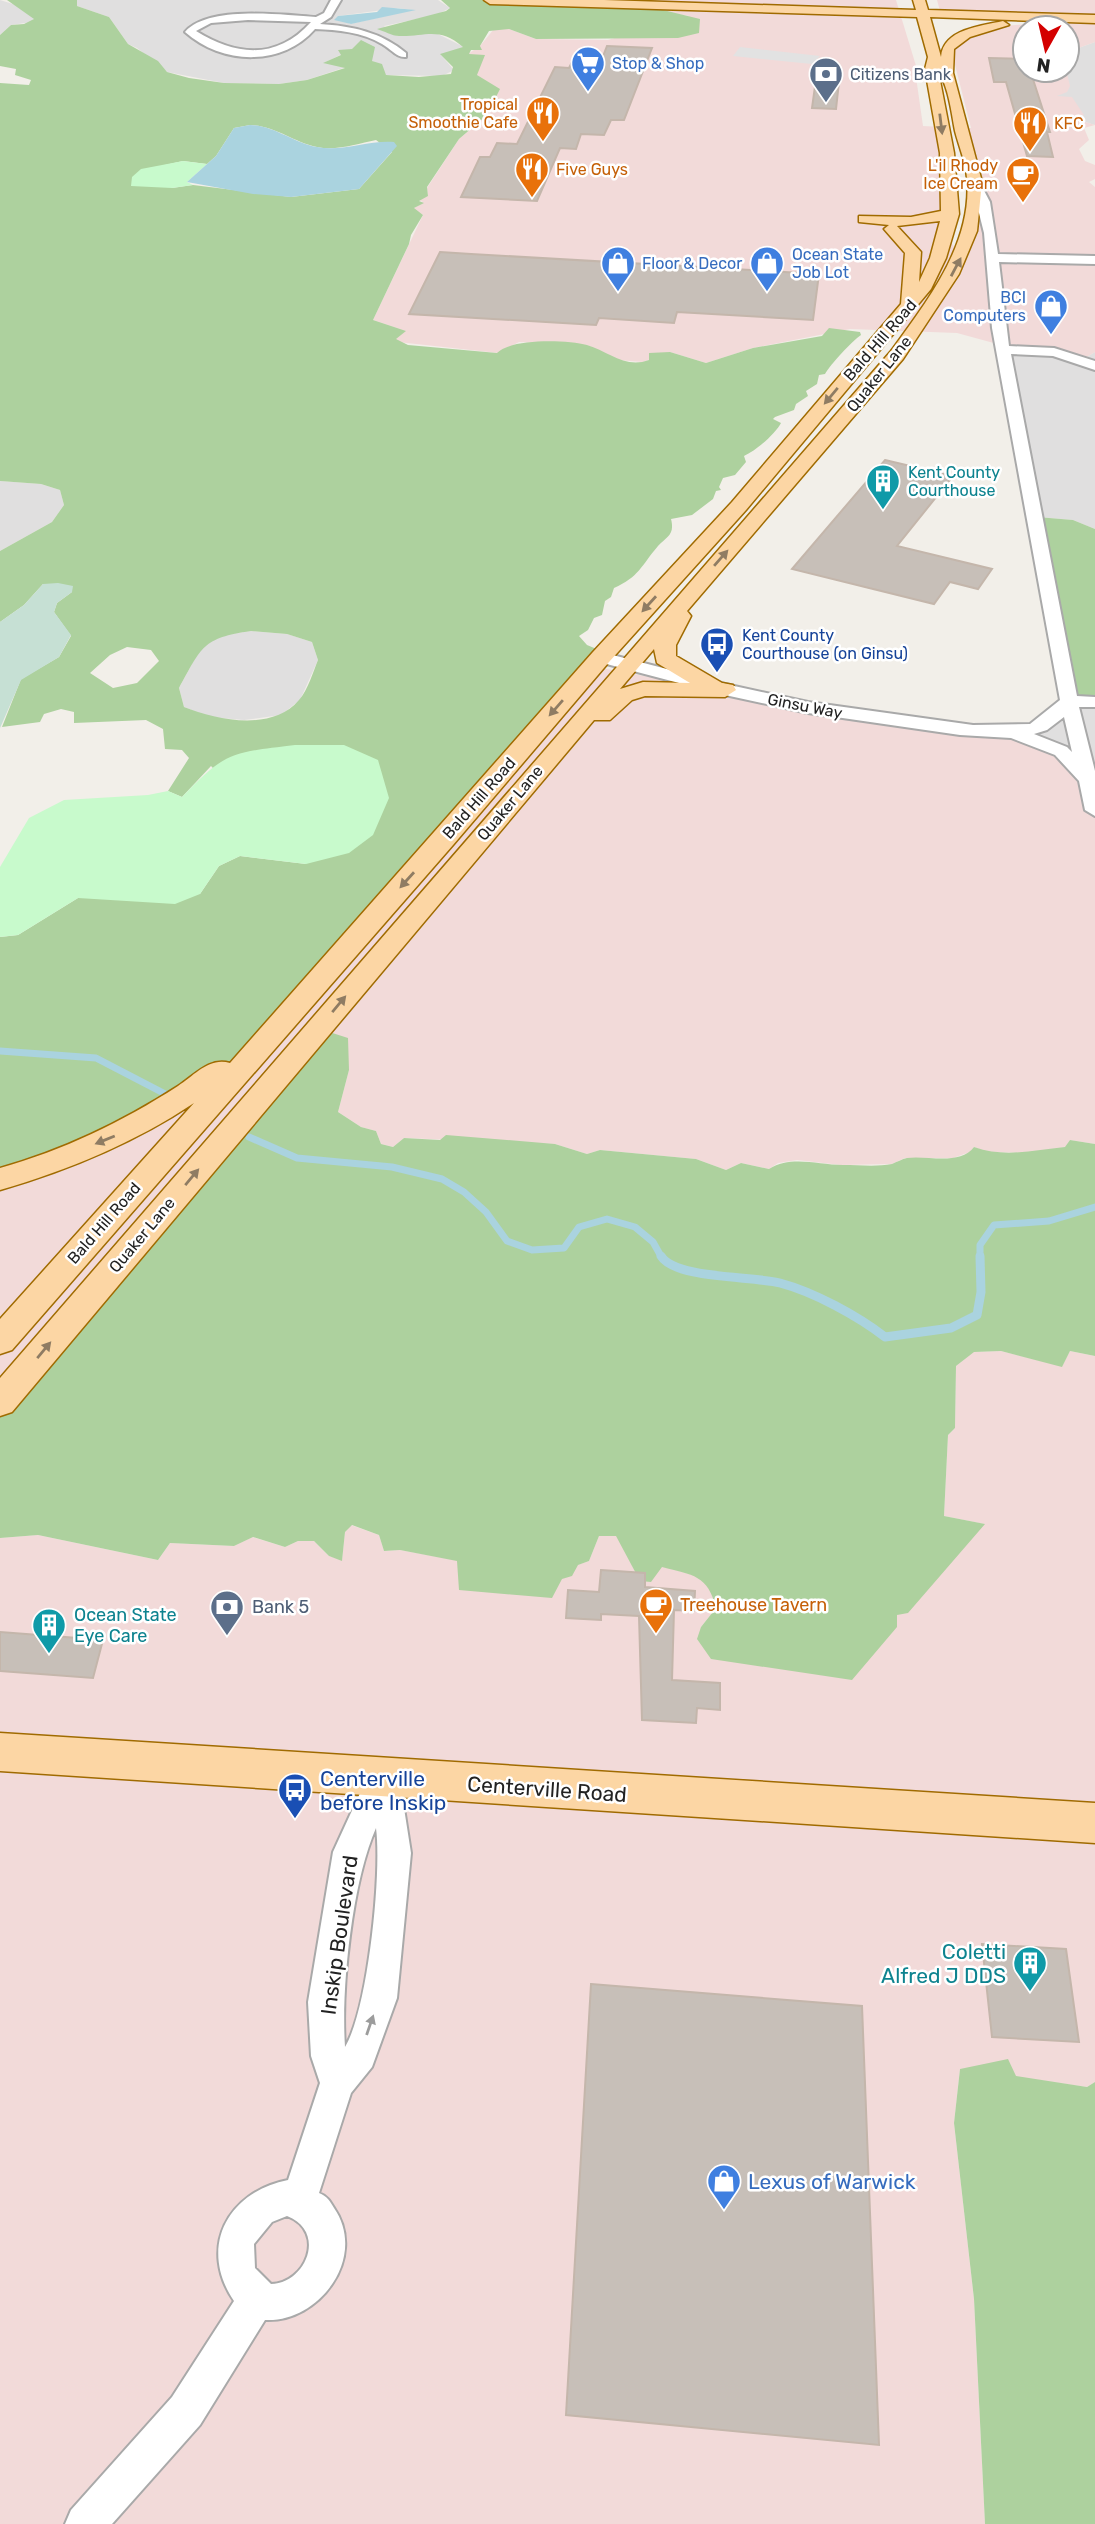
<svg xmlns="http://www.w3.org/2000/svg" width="1095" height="2524" viewBox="0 0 1095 2524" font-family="Rubik,sans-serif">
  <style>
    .residential { fill: #e0dfdf; fill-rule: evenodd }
    .commercial { fill: #f2dad9 }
    .forest { fill: #add19e; fill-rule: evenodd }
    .wetland { fill: #c6e0d4 }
    .park { fill: #c8facc }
    .parking { fill: #e2e2e2 }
    .water { fill: #aad3df }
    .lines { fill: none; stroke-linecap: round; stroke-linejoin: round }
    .stream-far1 { stroke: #aad3df; stroke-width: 7 }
    .stream { stroke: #aad3df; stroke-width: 9 }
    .building { fill: #c7bfb8; stroke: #c4b6ab; stroke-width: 2 }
    .minor-casing { stroke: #a9a9a9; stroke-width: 4 }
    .major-casing { stroke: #a06b00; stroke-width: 3 }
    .minor { fill: #fff; fill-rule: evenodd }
    .major { fill: #fcd6a4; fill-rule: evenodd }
    .oneway { fill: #8f7c63 }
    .oneway2 { fill: #9c9c9c }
    .labels { text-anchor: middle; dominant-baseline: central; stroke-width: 5; stroke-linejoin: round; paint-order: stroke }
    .far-shop-label { font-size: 16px; fill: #366cbe; stroke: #fff; text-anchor: start }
    .far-service-label { font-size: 16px; fill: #4e5e75; stroke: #fff; text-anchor: start }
    .far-food-label { font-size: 16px; fill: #c56008; stroke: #fff; text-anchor: end }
    .far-street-label { font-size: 16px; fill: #222; stroke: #fff }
    .far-culture-label { font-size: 16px; fill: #0d838f; stroke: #fff; text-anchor: start }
    .far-transit-label { font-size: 16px; fill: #164399; stroke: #fff; text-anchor: start }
    .food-label { font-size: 18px; fill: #c56008; stroke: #fff; text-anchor: start }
    .service-label { font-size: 18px; fill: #4e5e75; stroke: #fff; text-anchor: start }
    .culture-label { font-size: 18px; fill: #0d838f; stroke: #fff; text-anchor: start }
    .near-transit-label { font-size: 21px; fill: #164399; stroke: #fff; text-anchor: start }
    .near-street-label { font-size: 21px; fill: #222; stroke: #fff }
    .near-culture-label { font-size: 21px; fill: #0d838f; stroke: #fff; text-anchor: end }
    .near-shop-label { font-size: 21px; fill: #366cbe; stroke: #fff; text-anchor: start }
  </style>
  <rect width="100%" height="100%" fill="#f2efe9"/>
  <path class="residential" d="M0,0L16,5L34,18L32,22L11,25L0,35Z
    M77,0H438L450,8L436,15L384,26L397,36L436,33L464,47L441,55L454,70L442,76L386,75L372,61L371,56L352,49L324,63L346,67L307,80L279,84L224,83L167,72L137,48L128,44L109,17L77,6ZM398,8L412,10L350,24L338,16Z
    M1095,42V125L1069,117L1083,115L1056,96L1067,87V55L1073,50Z
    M1009,350L1085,358L1095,352V529L1073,520L1037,517Z
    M0,481L41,484L60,490L64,505L52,522L0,551Z
    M251,631L287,634L312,642L318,660L300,700L281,715L244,720L209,717L184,707L179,688L200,649L220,635Z
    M1095,702V816L1021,735L1064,707Z"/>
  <path class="commercial" d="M614,0H896L920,79L916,80L917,84L923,126L941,127L948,237L954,247L972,216L962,128H971L951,49L955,43L993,27L1075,20L940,11L937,0H1095V42L1073,50L1067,55V28H1025V70H1066L1070,86L1067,92L1057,96L1072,97L1084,115L1069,117L1095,125L1084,128L1089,140L1079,149L1085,161L1095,165V179L1089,182L1095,187V352L1085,358L1001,345L957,333L850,329L753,348L706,363L670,352L643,362L617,360L587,345L519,342L498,353L398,342L395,339L405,331L373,320L423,215L413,209L423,202L419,200L421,198L428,196L427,188L459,139L479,122L491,106L486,83L477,75L478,67L468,54L480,46L494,29H509L536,39L608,40L689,16L613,4Z
    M596,667L714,689L1020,734L1052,746L1089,790L1095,817V1144L1070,1140L1066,1147L1030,1153L987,1152L974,1147L970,1152L953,1158H905L892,1164L841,1165L797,1160L778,1163L769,1169L741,1163L726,1170L696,1159L600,1150L587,1154L555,1144L404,1138L393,1147L381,1144L376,1131L361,1127L338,1112L349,1070L0,1406V1180Z
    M1001,1351L1062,1366L1070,1351L1095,1356V2082L1087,2087L960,2069L954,2123L974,2299L985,2524H0V1538L38,1535L158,1560L170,1543L234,1546L252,1537L285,1547L298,1541H314L329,1556L342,1560L345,1532L351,1525L379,1535L384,1551L400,1550L562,1579L577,1565L589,1561L599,1536H617L640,1581L662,1566L697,1576L711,1588L716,1608L701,1627L897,1615L984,1524L944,1516L948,1435L955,1428L956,1366L973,1352Z"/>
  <path class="forest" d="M7,0H77V6L109,17L128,44L158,61L167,72L189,78L224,83L279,84L307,80L345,68L323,63L341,55L338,50L352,49L361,40L375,47L372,61L382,64L386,75L419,77L451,74L453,67L440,54L463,47C439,26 425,37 399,36C392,36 384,31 377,29L446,11L450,8L441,0H614V4L659,9L700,19L699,33L678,38L536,39L509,29L489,31L480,46L482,50H471L469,54L485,55L477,75L500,89L487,115L459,139L427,187L428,196L419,201L424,203L414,208L423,215L411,235L409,244L373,320L406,331L396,339L408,345L497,353C512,338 567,340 587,345C608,351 625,369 649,360V353L670,352L706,363L753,348L822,336L829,328L860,332L861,335C853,340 830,365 825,374L819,375L817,384L806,391L808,396L796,404L794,410L775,417L773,419L781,423C776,433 756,451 744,456L746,462L735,475L723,478L719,487L721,490L716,491L713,499L692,515L671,519C675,535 667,536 658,546C641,566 639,577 614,588L611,597L605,601L602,615L594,618L588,630L579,636L587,645L611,655L243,1051L168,1109L0,1180V937L18,935L78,898L200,894L219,866L240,856L306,864L211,766L182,797L168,791L189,758L182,750L165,749L163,729L146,720L74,723V712L61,709L44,714L40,722L2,727L21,679L59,657L71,636L54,612L57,603L72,592L43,584L24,605L0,622V551L52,522L64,505L60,490L41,484L0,481V83L29,85L31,80L15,75L16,69L0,66V35L11,25L24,24L34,19ZM250,125C276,126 293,142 317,147C336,151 357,144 376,140L392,152L359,189L291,197L193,185L172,188L165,165L183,161L207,164L216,156L234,128ZM251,631L287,634L312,642L318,660C313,672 308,690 299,700C272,732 217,720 184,707L179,688C202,647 202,638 251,631ZM127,647L151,650L159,661L137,683L113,688L90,673L110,655Z
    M1037,517L1073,520L1095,529V702L1070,701Z
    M323,1030L348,1038L349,1070L338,1112L361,1127L376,1131L381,1144L393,1147L404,1138L440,1140L446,1135L555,1144L587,1154L600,1150L696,1159L726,1170L741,1163L769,1169C792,1155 817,1165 843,1165C858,1165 877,1167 892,1164C897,1162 902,1159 907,1158C927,1155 960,1166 974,1147C1005,1158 1034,1150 1065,1147L1070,1140L1095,1144V1356L1070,1351L1062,1367L1001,1351L974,1352L956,1366L955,1428L948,1435L944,1516L985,1524L908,1613L897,1615V1627L852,1680L711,1659L697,1639L701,1627L716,1608C708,1575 693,1575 662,1567L651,1582L640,1581L616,1536H599L589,1561L578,1565L572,1576L562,1579L552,1598L459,1590L457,1561L400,1550L384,1551L379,1535L352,1525L345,1532L342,1561L329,1556L314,1541H298L285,1547L253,1537L234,1546L170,1543L158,1560L38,1535L0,1538V1406Z
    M1008,2059L1016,2076L1087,2087L1095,2082V2524H985L974,2299L954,2123L960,2069Z"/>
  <path class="wetland" d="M58,583L73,586L72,592L57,603L54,612L71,635L59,657L21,680L0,728V622L24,605L43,584Z"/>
  <path class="park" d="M183,161L207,164L187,182L193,185L172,188L131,186L132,177L141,169Z
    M295,745H344L378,760L389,798L373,835L349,853L306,864L240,856L219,866L200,894L175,904L78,898L18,935L0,937V867L29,818L64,800L148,795L168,791L182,797C227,750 232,753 295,745Z"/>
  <path class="parking" d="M740,47L820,56L812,64L733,56Z"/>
  <path class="water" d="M382,7L416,10L351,24L334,20L338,16L377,12Z
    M250,125C276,126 293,143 317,147C343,152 368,140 394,142L397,146L359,189L291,197L253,194L187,182L216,156L234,128Z"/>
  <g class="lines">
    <path class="stream-far1" d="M0,1051L96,1058L173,1098
      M249,1137L297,1158L392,1167L442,1179L464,1192L486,1212L507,1241L532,1250L564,1248L579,1227L607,1219L635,1227L653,1242L662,1258
      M980,1258V1245L994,1225L1049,1221L1095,1207"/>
    <path class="stream" d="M661,1256C675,1279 753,1276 780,1283C814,1292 858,1316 885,1337L951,1328L977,1315L981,1292L980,1256"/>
  </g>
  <path class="building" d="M607,46L652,48L624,120H611L604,135L581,134L576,149L560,148L537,201L461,197L480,157H490L497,143L517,144L555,67L569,68L572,62L600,64Z
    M989,58L1025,59V70H1030L1050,132H1047L1053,157L1027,156L1006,82H994Z
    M817,72L840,73L836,109L812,108Z
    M440,252L471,254L819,274L813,320L677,312L674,323L599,318L596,325L409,314Z
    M885,460L953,476L897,546L992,569L978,589L950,582L934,604L792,569Z
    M601,1570L645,1573V1587L695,1591L694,1611L674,1610L672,1680L720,1683V1710L697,1708L696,1723L642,1720L639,1616L601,1614V1620L566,1618L568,1590L599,1592Z
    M0,1632L103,1640L93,1678L0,1671Z
    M982,1944L1066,1949L1079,2042L992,2037Z
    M591,1984L862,2006L879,2445L566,2415Z"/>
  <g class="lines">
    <g class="minor-casing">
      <path id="minor" d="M331,0H341L331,17L320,24C352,26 381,32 406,53V57C397,58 391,49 382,44C362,32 338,30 315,29C282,67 222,65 185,32C208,5 283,15 316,17L324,13ZM248,20L311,22C277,60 236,56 196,31L211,23Z
        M971,181H979L990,202L998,254L1095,256V264L999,262L1009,346L1054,348L1095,361V370L1053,356L1011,354L1077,696L1095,697V707H1079L1095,771V816L1085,810L1079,781L1055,755L1011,738L960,735L808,713L725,695L595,661L592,657L601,652L725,684L808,702L973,725L1030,724L1060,700L992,328L984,233ZM1064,717L1072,752L1067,747L1034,734L1047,730Z
        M384,1761L395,1766L399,1776L411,1853L397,1998L372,2067L351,2093L319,2193C327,2196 330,2201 334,2208C368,2257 319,2323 265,2320L200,2425L112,2524H65L71,2510L172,2397L234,2301C198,2248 227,2192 288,2180L320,2083L311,2056L308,2002L333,1852L372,1767ZM376,1828C382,1873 368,2009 345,2047C341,1988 352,1882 376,1828ZM287,2216C328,2232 305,2284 271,2284L255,2268L254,2244L272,2222Z"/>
    </g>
    <g class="major-casing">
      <path id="major" d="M484,0H604L916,10L913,0H925L928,10L1095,15V23L930,17L941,57C943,29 981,26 1003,21L1009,25L970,37L954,49L953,73L982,182L977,231L959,274L903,359L687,611L691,616L676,645V656L722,683L733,685L736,690L725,697L645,696L632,700L610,720H594L12,1412L0,1416V1378L891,351C927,301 973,244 967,178C966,162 959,147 955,131C951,110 949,89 938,70L954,153L959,214L946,258L931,289L746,510L609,662L453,845L12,1350L0,1354V1319L194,1103C134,1143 69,1170 0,1190V1168C64,1150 122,1122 178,1086C195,1075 209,1057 230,1063L593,652L732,502L901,304L905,253L884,229L889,225L859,222V216L911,217L941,211L940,153L925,69L928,57L917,17L490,4ZM940,221L930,258L919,282L921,252L897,226ZM654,649L657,663L690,683L643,682L620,689Z
        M0,1733L1095,1803V1843L0,1771Z"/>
    </g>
    <use href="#minor" class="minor"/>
    <use href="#major" class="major"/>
  </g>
  <defs><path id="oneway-solid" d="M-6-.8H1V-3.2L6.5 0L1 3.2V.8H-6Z" transform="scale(1.75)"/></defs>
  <g class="oneway">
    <use href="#oneway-solid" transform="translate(941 124) rotate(83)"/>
    <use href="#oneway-solid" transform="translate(956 267) rotate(-62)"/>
    <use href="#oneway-solid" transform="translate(831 396) rotate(130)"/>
    <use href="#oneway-solid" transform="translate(721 558) rotate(-49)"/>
    <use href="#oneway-solid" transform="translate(649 604) rotate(132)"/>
    <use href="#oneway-solid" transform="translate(556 708) rotate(131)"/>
    <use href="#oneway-solid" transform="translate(407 880) rotate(132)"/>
    <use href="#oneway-solid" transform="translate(339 1004) rotate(-50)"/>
    <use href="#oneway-solid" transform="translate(105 1140) rotate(158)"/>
    <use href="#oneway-solid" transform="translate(192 1177) rotate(-50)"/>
    <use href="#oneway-solid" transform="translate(44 1350) rotate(-50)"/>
  </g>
  <use class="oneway2" href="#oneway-solid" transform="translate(370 2025) rotate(-71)"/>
  <defs>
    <g id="supermarket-pin" transform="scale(1.75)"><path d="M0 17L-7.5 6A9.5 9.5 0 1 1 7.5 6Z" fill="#3f7fe0" stroke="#fff"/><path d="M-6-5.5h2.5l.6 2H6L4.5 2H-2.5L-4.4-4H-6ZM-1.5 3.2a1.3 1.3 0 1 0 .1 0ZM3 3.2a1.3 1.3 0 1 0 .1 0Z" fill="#fff"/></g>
    <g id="bank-pin" transform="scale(1.75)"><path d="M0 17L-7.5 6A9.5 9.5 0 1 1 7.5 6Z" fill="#5c6f8a" stroke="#fff"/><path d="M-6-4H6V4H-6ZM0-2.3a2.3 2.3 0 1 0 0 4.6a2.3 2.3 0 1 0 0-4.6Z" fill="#fff"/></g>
    <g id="restaurant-pin" transform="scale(1.75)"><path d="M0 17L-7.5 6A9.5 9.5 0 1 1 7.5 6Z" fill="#e8710a" stroke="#fff"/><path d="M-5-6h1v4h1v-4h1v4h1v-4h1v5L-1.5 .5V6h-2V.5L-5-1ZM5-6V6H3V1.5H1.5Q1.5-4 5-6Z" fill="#fff"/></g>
    <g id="cafe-pin" transform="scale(1.75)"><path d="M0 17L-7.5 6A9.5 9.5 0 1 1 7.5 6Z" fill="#e8710a" stroke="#fff"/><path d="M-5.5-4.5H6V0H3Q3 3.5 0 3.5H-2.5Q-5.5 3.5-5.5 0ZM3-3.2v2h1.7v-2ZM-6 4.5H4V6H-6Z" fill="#fff"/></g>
    <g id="shop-pin" transform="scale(1.75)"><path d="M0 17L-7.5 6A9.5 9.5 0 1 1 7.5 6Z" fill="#3f7fe0" stroke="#fff"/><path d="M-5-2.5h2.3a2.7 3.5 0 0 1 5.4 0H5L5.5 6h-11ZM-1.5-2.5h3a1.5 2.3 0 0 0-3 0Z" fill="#fff"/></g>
    <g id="building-pin" transform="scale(1.75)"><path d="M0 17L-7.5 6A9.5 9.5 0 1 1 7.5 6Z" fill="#0f9aa8" stroke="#fff"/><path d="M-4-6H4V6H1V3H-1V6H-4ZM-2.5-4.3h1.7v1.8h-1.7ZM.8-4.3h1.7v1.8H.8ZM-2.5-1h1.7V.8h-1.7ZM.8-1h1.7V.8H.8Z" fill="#fff"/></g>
    <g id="bus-pin" transform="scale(1.75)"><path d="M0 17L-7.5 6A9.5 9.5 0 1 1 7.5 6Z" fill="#1a4fb4" stroke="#fff"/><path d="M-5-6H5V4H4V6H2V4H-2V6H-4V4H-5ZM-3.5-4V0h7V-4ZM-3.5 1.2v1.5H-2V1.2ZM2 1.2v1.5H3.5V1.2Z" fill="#fff"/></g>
  </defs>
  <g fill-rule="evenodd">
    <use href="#supermarket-pin" x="588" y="63"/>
    <use href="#bank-pin" x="826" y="74"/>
    <use href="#restaurant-pin" x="543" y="113"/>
    <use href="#restaurant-pin" x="1030" y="123"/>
    <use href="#restaurant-pin" x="532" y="169"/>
    <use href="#cafe-pin" x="1023" y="174"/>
    <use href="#shop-pin" x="618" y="263"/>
    <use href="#shop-pin" x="767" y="263"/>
    <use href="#shop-pin" x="1051" y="306"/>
    <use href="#building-pin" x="883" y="481"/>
    <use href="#bus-pin" x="717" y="644"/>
    <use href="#cafe-pin" x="656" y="1605"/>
    <use href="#bank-pin" x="227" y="1607"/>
    <use href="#building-pin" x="49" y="1625"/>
    <use href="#bus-pin" x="295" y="1790"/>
    <use href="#building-pin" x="1030" y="1963"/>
    <use href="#shop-pin" x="724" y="2181"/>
  </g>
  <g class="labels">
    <g class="far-shop-label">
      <text x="612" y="63">Stop &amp; Shop</text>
      <text x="792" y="254">Ocean State<tspan x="792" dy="18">Job Lot</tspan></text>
      <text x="642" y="263">Floor &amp; Decor</text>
      <text x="1026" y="297" text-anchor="end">BCI<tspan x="1026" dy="18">Computers</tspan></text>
    </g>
    <g class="far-service-label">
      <text x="850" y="74">Citizens Bank</text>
    </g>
    <g class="far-food-label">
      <text x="518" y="104">Tropical<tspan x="518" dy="18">Smoothie Cafe</tspan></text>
      <text x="1054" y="123" text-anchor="start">KFC</text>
      <text x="998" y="165">L'il Rhody<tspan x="998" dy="18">Ice Cream</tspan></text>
      <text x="556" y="169" text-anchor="start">Five Guys</text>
    </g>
    <g class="far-street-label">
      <text transform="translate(880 340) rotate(-49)">Bald Hill Road</text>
      <text transform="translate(879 374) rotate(-51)">Quaker Lane</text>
      <text transform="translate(805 706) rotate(11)">Ginsu Way</text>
      <text transform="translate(479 798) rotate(-49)">Bald Hill Road</text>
      <text transform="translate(510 803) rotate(-50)">Quaker Lane</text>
      <text transform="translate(104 1223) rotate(-49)">Bald Hill Road</text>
      <text transform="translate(142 1235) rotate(-50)">Quaker Lane</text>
    </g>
    <g class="far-culture-label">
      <text x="908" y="472">Kent County<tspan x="908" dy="18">Courthouse</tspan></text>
    </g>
    <g class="far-transit-label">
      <text x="742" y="635">Kent County<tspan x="742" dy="18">Courthouse (on Ginsu)</tspan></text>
    </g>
    <g class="food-label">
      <text x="680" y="1605">Treehouse Tavern</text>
    </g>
    <g class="service-label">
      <text x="252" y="1607">Bank 5</text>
    </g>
    <g class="culture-label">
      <text x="74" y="1615">Ocean State<tspan x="74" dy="21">Eye Care</tspan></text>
    </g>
    <g class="near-transit-label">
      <text x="320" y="1778">Centerville<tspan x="320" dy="24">before Inskip</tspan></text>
    </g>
    <g class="near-street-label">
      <text transform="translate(547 1789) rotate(4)">Centerville Road</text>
      <text transform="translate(339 1935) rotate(-82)">Inskip Boulevard</text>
    </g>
    <g class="near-culture-label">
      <text x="1006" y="1951">Coletti<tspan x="1006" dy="24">Alfred J DDS</tspan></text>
    </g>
    <g class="near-shop-label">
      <text x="748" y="2181">Lexus of Warwick</text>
    </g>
  </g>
  <g transform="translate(1046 49) rotate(188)"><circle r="33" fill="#ffffff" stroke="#a7a7a7" stroke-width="2"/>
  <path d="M0-5L12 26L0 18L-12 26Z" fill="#d40000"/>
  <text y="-10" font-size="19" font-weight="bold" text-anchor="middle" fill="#222222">N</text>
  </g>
</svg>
